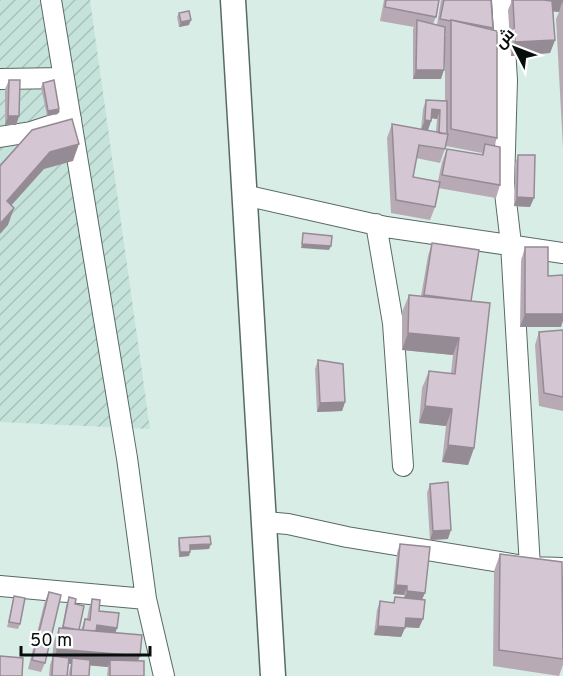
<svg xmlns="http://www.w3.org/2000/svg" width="563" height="676" viewBox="0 0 563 676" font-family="Overpass,Cairo,sans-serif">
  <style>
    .industrial { fill: url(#industrial-furrows) }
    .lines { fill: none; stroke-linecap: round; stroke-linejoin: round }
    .minor-casing { stroke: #586a64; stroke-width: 22 }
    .major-casing { stroke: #586a64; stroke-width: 27 }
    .minor { stroke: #fff; stroke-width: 20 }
    .major { stroke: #fff; stroke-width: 24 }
    .wall { fill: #b7aab5; fill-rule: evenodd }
    .shaded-wall { fill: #958b94 }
    .building { fill: #d5c6d3; stroke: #958b94; stroke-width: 1.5 }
  </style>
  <defs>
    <pattern id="industrial-furrows" width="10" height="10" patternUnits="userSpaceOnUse" patternTransform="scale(1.5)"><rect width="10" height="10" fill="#c5e3da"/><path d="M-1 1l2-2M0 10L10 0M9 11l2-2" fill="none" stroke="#a8c2ba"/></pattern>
  </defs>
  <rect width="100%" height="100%" fill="#d8ede6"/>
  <path class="industrial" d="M0,0H90L150,429L0,422Z"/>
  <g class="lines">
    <g class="minor-casing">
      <path id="minor" d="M51,0L127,458L146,599L164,676
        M502,0L507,80L504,184L511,244L530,567
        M0,79L64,78
        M0,137L31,132L71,119
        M244,195L386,227L563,253
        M376,224L393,323L403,466
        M265,522L288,524L347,537L530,567L563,568
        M0,586L146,599"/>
    </g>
    <g class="major-casing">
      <path id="major" d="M233,0L273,676"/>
    </g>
    <use href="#minor" class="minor"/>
    <use href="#major" class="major"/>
  </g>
  <path class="wall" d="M384,0H439L436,17L433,24L437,25L441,0H491L493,28L492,30L497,138L494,146L500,185L496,198L438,188L435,207L430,220L391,213L387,138L392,124L421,130L423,109L426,100L445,101V37L446,34H445L441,79H413V29L414,27L380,21ZM432,118L437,119L436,132L421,130H428ZM446,146L482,153V155L447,149L442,162L438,181L413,177L416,158L440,163Z
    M511,0H563V148L556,19L559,12L553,11L555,40L550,53L511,56L508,10L511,3Z
    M179,13L189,25L179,27L177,17Z
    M9,80L19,116L16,125H5V89Z
    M43,83L58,114L47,116L41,87Z
    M518,155L530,207L514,206L515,164Z
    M432,243L471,301L474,448L468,465L442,462L446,426L419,423L422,388L429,371L451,373L453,355L402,350V312L409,295L421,296L428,256Z
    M525,247L548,276L561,327H520L521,261Z
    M563,330V411L539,406L535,345L539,332Z
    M318,360L345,402L342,411L317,412L315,369Z
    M430,484L448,539L430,540L427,493Z
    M179,538L209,549L190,550L189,556L179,557L178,543Z
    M400,544L422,600L419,628L405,627L401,637L374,635L377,610L380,601L393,603L395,597L404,598V595L393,594L397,553Z
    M500,554L563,589V665L559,676L493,666L494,571Z
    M49,592L45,663L41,672L28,669L45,601Z
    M14,596L20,624L18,629L7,627Z
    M69,597L75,604L79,630H81L85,619H87L89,608L92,599L99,611L117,628L115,633L138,661L144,676H107L108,667L90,665L89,676H68L71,664L69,663L67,676H49L50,665L52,659L54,641L59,628H62L66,606Z"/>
  <path class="shaded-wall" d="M514,0H563V5L562,2L559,12L514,8Z
    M191,20L189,25L179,27L181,22Z
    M555,40L550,53L511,56L515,42Z
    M416,70H444L441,79H413Z
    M59,109L58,114L47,116L48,111Z
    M432,109L440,110L437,119L429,118Z
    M8,116H19L16,125H5Z
    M425,120L431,121L428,130H421Z
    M79,144L73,161L44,169L0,218L7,201L50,152Z
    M517,197L534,198L530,207L514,206Z
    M14,208L8,225L0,234V224Z
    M302,244L331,246L329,250L301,248Z
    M525,314H563V321L561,327H520Z
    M408,333L459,338L453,355L402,350Z
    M345,402L342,411L317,412L320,403Z
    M425,406L452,409L446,426L419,423Z
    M448,445L474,448L468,465L442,462Z
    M451,530L448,539L430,540L433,531Z
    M211,544L209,549L188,550L190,545Z
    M180,552H190L189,556L179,557Z
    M396,585L407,586L404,595L393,594Z
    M407,591L425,593L421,602L404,600Z
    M406,618L423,619L419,628L403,627Z
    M97,625L117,628L114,637L92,641Z
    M378,626L405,628L401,637L374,635Z
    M57,649L140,656L135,669L110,660L108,667L72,664V658L71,664L53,662Z"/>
  <path class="building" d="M386,0H439L436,17L385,7Z
    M444,0H491L493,28L451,20V21L440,19Z
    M513,0H543L552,1L555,40L515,42Z
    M189,11L191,20L181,22L179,13Z
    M417,20L445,27L444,70H416Z
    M451,20L497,31V138L451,129Z
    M9,80H20L19,116H8Z
    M54,80L59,109L48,111L43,83Z
    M426,100L447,101V134L439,133L440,110L432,109L431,121L425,120Z
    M72,119L79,144L50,152L7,201L14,208L0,224V166L32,130Z
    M392,124L448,134L445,149L419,145L413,177L440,182L435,207L396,200Z
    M485,144L500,147V185L442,175L447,149L483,155Z
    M518,155H535L534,198L517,197Z
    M303,233L332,236L331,246L302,244Z
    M432,243L479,250L471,301L424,295Z
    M525,247H548V276L563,275V314H525Z
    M409,295L490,303L474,448L448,445L452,409L425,406L429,371L455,374L459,338L408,333Z
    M563,330V397L544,393L539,332Z
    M318,360L343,364L345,402L320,403Z
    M448,482L451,530L433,531L430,484Z
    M210,536L211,544L190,545V552H180L179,538Z
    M400,544L430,547L425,593L407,591V586L396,585Z
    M500,554L562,562L563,659L499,650Z
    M49,592L61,595L45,663L32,660Z
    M14,596L25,598L20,624L9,622Z
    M69,597L76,599L75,604L84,606L79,630L63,627Z
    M395,597L425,600L423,619L406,618L405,628L378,626L380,601L394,603Z
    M92,599L100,600L99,611L119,613L117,628L97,625L96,631L83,630L85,619L90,620Z
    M59,628L142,635L140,656L57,649Z
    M0,656L23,658L22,676H0Z
    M53,656L69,658L67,676H52Z
    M72,658L90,660L89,676H71Z
    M110,660L144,661V676H110Z"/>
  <g transform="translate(515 48) rotate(312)" stroke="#ffffff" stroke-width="4.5" paint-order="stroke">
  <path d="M0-4.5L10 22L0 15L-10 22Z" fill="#070e0c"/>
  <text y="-9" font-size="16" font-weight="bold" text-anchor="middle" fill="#070e0c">ش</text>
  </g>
  <path d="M21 646v9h129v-9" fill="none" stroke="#070e0c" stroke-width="3"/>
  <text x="30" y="646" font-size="18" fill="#070e0c" stroke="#ffffff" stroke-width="4.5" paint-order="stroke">50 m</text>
</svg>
